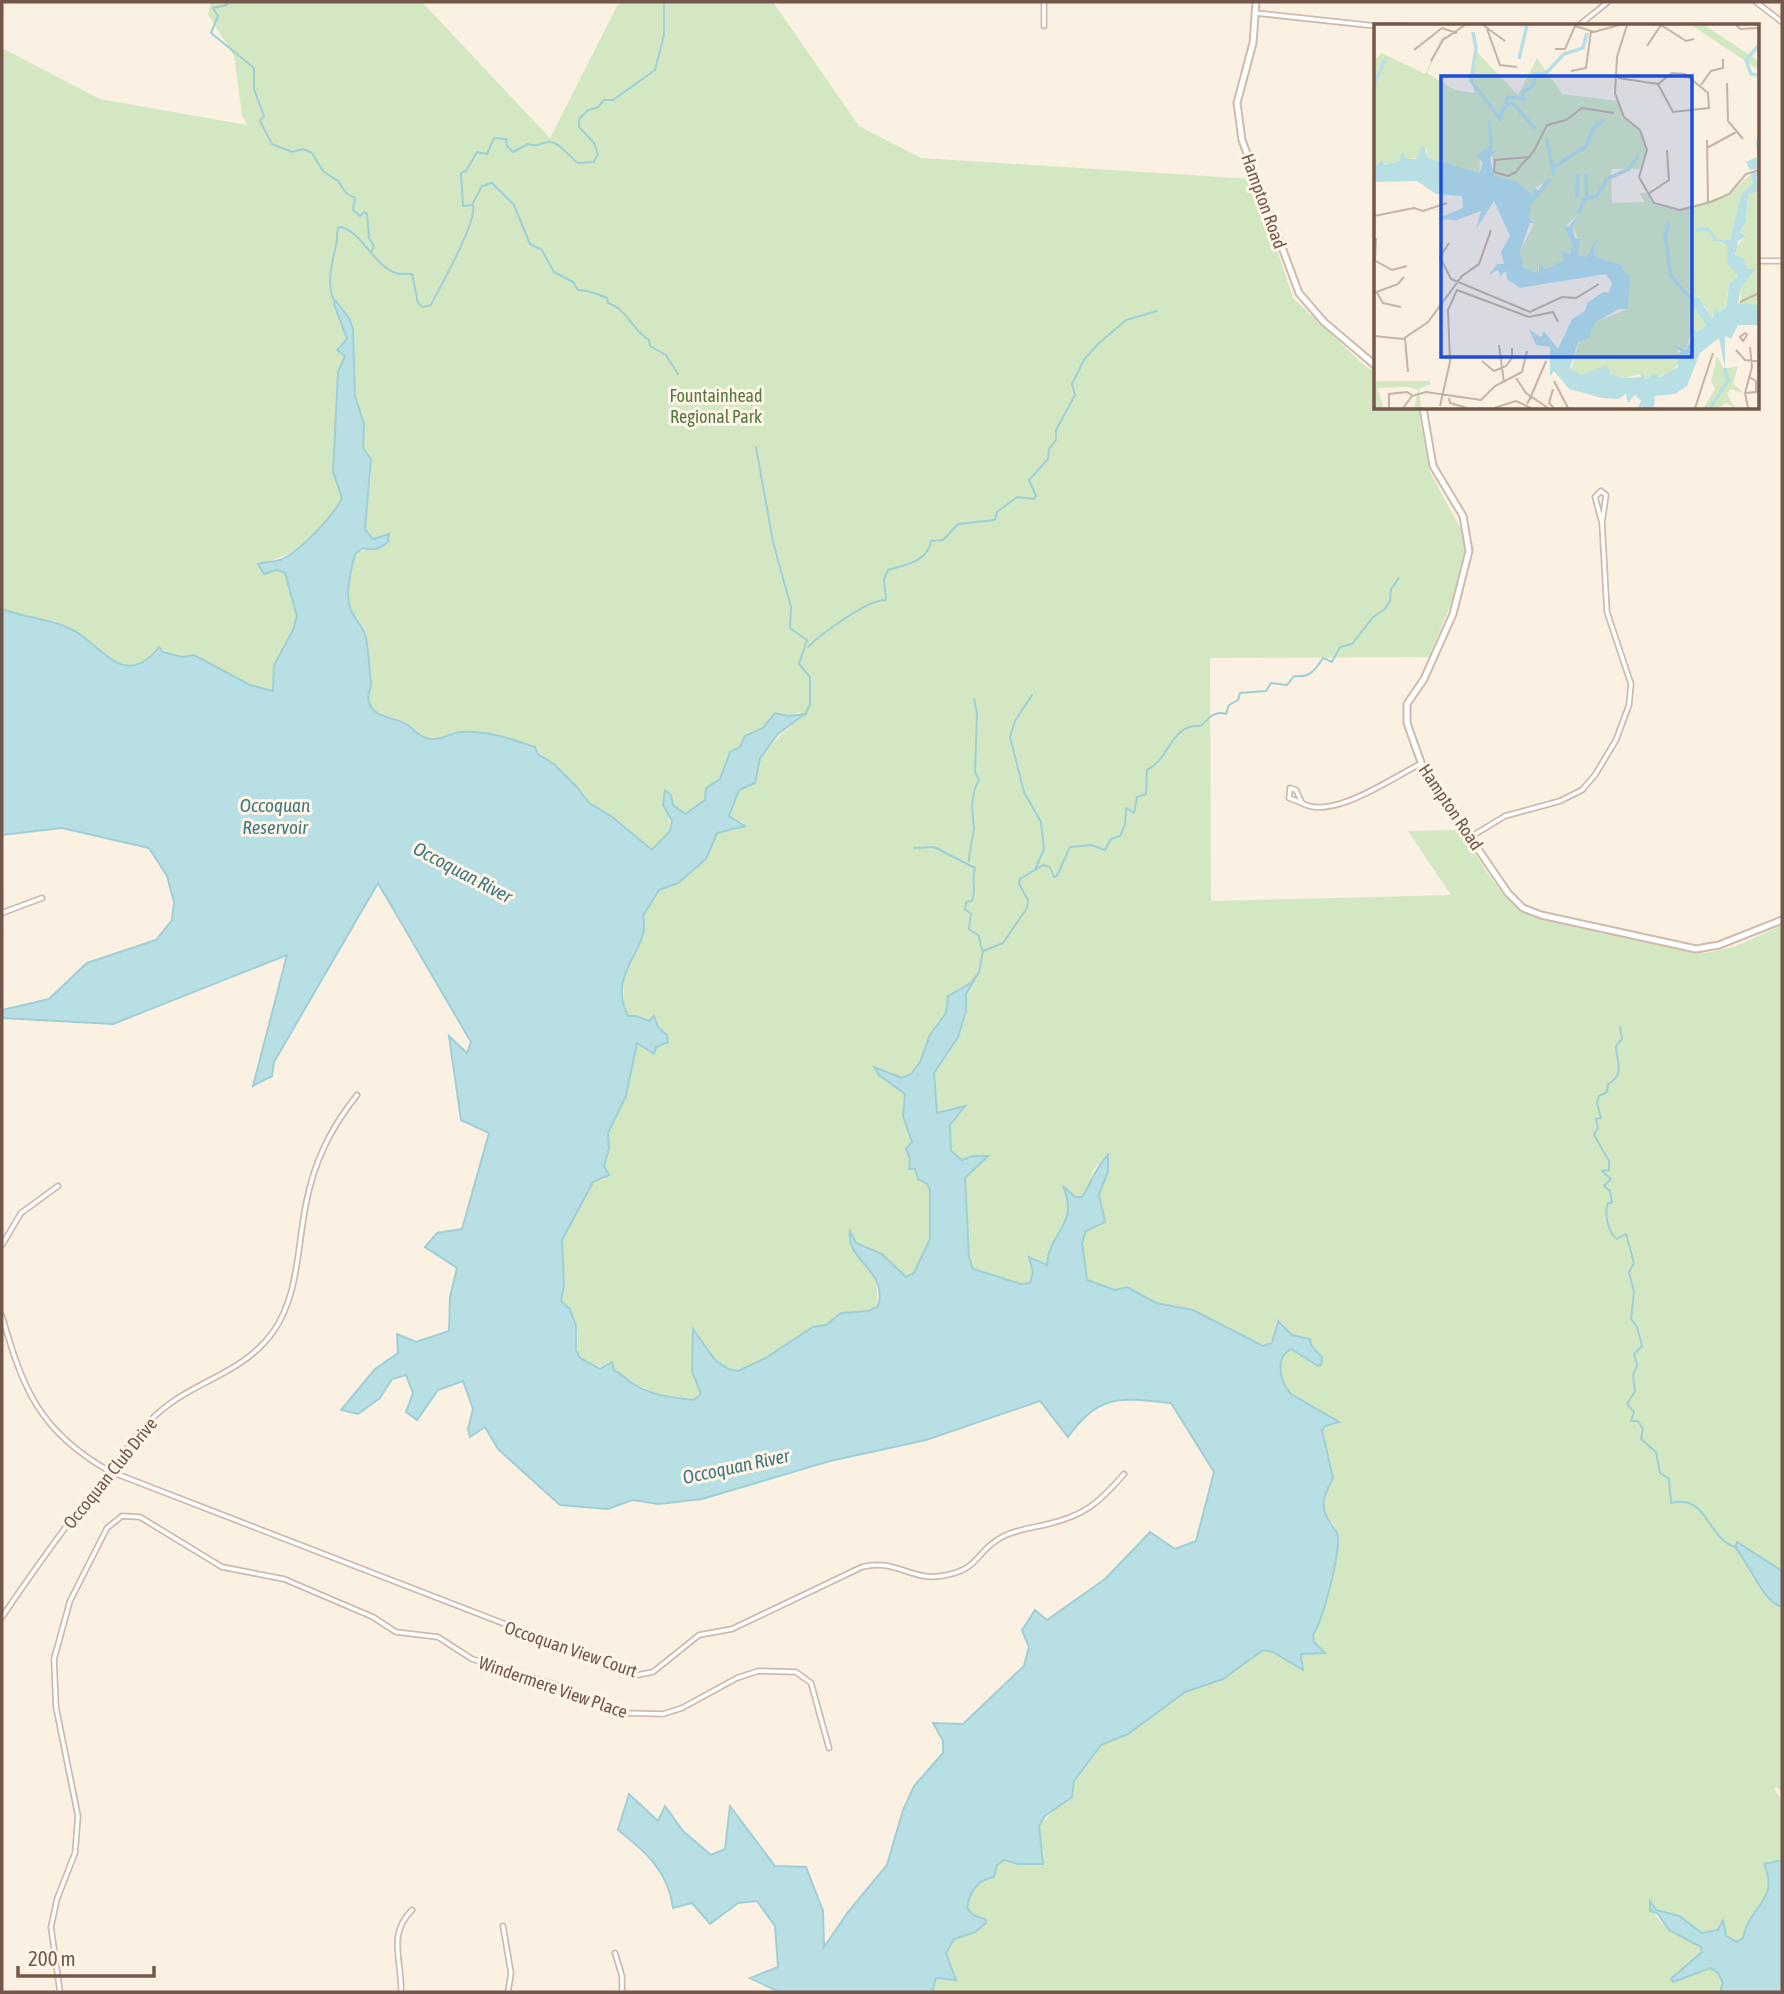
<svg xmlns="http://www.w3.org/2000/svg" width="1784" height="1994" viewBox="0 0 1784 1994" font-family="'Asap Condensed',sans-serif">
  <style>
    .green { fill: #d3e8c2 }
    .water { fill: #b8dfe4; stroke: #9fcfd6; stroke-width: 2 }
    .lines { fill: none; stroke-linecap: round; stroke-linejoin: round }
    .stream { stroke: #9fcfd6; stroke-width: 2 }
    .street-casing { stroke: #cfbbad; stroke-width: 7 }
    .secondary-casing { stroke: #d1baaa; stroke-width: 9 }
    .street { stroke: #fff; stroke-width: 3.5 }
    .secondary { stroke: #fff; stroke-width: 5 }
    .labels { text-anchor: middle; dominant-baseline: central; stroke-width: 6; stroke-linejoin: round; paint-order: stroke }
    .street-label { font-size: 18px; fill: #73574a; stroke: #fff5e9 }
    .park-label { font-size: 18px; fill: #547842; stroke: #fff5e9 }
    .water-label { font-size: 19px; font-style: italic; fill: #41777f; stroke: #fff5e9 }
    .inset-river { fill: none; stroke: #b8dfe4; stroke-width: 3.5 }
    .inset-road { fill: none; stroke: #c5b3a6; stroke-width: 2 }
    .view { fill: #1d4ed8; fill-opacity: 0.15; stroke: #1d4ed8; stroke-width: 3.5 }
    .inset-edge { fill: none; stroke: #73574a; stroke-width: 3.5 }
  </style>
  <rect width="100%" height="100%" fill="#fbf1e3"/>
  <path class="green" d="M211,2H422L550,138L619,2H773L859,126L921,158L1254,179L1293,298L1366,367L1376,371V408H1418L1429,470L1465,537C1465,582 1445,616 1429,657L1210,658L1211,901L1451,895L1408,831L1460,830C1481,860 1501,905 1537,918L1704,953L1734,947L1782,925V1571L1735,1543L1753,1579L1782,1607V1792L1777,1787L1774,1789L1782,1800V1860L1774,1865L1770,1888L1748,1920L1743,1938L1737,1942L1726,1936L1722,1922L1718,1930L1702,1933L1679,1916L1656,1910L1650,1902C1654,1925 1683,1938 1701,1947L1702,1952L1671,1979L1710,1968L1718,1973L1723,1983L1720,1992H932L936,1979L953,1981L946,1953L954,1939L975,1932L985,1919L973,1915L967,1908C972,1882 987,1881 1000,1862L1010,1860L1025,1865L1044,1854L1038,1838L1039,1826L1065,1799L1074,1781L1101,1745L1128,1734L1185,1692L1223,1679L1262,1650L1304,1662L1301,1654L1324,1651L1314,1642L1313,1635C1322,1619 1340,1553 1338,1535C1335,1517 1308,1508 1331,1482L1322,1429L1324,1426L1337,1424L1291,1394C1280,1382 1273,1357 1291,1349L1318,1366L1322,1357L1311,1345L1310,1339L1292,1335L1283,1323L1276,1321L1272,1343L1264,1346L1193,1310L1156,1303L1127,1287L1115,1290L1087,1280L1082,1242L1086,1231L1103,1224C1107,1216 1100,1206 1100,1196C1099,1181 1108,1173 1106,1156L1093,1170L1089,1187L1082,1197H1075L1064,1186L1070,1202V1211L1047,1265L1033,1257L1030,1262L1033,1272L1030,1283L1021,1284L973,1269L969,1257L965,1178L981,1161L970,1157L962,1160L951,1151L950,1125L962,1106L937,1113L934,1073L949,1053L966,1011V994L974,982L949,996L946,1013L934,1028L920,1062L911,1074L902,1078L880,1070L905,1094L903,1116L912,1142L906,1149L920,1181L927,1184L930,1190V1239L914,1273L906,1277L882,1254L856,1243L850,1233C847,1251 866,1265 876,1277L878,1306L869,1311L841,1314L827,1325L813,1327L764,1359L738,1371L728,1369L715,1360L695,1330L692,1371L701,1394L694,1400L656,1393L633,1383L612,1367C601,1368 600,1367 591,1363C568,1352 582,1344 576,1325C572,1314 567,1309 561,1301L564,1285L562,1240L593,1182L605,1179L604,1165L609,1149L608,1133L626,1096L637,1043L648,1052L655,1053L656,1047L666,1044L667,1035L651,1020L628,1016L624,1008V976L630,957L637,951L645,912L659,890L678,883L706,859L717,833L735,830L744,823L729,816L739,790C767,774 748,773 761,757C773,742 784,731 800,719V712L788,716L775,713L763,728L743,738L740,747L730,752L719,779L707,788L705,800L685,814L673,805L671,795L665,790C663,816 684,832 652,850L611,816L589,803L576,786L531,745L501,736L473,733H457L449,739L426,737L415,733L410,726L378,714L370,705L368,698L371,685L365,629L353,614L350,604L349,580L355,554L390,539L389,534L373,539L365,529C363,505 381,468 363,448C365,428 359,414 355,395C349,357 367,334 334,304L347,339L338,348L345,356L338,372L333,472L343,498C331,525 289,562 259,563L285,573L297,615L293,630L274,665L273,691L250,685L194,655L182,657L157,648C137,695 91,639 71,628C50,618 23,618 2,609V48L100,99L247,125L242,115L234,56L208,14Z"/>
  <path class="water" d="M336,301L349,318L353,329L355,396L364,424L363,448L371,459L365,529L373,539L389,534L388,542C380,549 373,551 363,548L355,554C351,569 344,596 352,612C358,626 365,625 367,644C369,657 369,669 371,682C372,689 366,694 369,702C374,720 397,716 409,726C415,731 417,735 426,738C443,742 448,733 461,732C486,730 511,739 535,747L538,754L554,764L576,786L589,803L611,816L652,850L670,831L672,821L663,805L665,790L671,795L673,805L685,814L705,800L706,788L720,779L730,752L740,747L745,736L763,728L775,713L788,716L805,714L778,734L760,758L755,783L739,790L729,816L745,826L717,833L706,859L678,883L659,890L643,916C652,949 606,971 628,1016H636L649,1021L654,1016L658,1027L667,1035L668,1042L656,1047L654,1054L637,1043L626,1096L608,1133L609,1149L604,1166L609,1175L593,1182L562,1240L564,1285L561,1301L570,1309L576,1326V1350L580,1358L600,1369L612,1362L614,1370C622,1374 625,1378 632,1383C649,1395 674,1398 694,1400L701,1394L692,1371L693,1329L715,1360L728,1369L738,1371L764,1359L813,1327L826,1325L841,1313L869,1311L878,1306C889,1270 845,1261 850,1231L856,1243L882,1254L906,1277L914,1273L930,1239V1190L927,1184L918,1179L915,1169H909L910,1159L906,1149L912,1142L903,1116L905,1094L879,1075L874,1067L902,1078L911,1074L920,1062L930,1035L946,1013L948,996L971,983L979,972L966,994V1011L958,1037L934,1073L937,1113L965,1106L950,1125L951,1151L962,1160L973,1156H988L965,1178L969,1257L973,1269L1021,1284L1030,1283L1033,1272L1029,1257L1047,1265C1049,1230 1080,1226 1063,1186L1075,1197H1082C1093,1181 1094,1169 1108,1155V1172L1099,1194L1105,1222L1086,1231L1082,1243L1087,1280L1115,1290L1127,1287L1156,1303L1193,1310L1263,1346L1272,1343L1278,1321L1292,1335L1310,1339L1311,1345L1322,1357L1321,1365L1318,1366L1291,1349C1274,1357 1280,1382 1291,1394L1339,1422L1325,1426L1322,1430L1333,1478C1325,1494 1318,1505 1330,1522C1332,1527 1337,1531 1338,1536C1339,1558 1324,1617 1313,1635L1314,1642L1325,1653L1301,1654L1303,1670L1273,1652L1263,1650L1223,1679L1185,1692L1128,1734L1101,1745L1074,1781L1072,1797L1045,1816L1039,1826L1043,1864H1018L1004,1860L997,1865L994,1877C977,1880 970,1891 967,1908L973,1915L985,1919L986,1923L975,1932L954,1939L946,1953L956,1980L936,1978L932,1992H779L750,1978L778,1967L775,1926L757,1901L738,1903L710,1924L692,1903L673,1908C669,1872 645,1851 618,1830L629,1794L658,1821L665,1806L683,1831L711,1855L725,1849L730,1806L775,1866L806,1867L823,1911L824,1947L848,1912L887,1865L903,1810L914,1786L943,1753V1741L933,1723L963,1724L1024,1666L1029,1647L1022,1630L1035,1610L1047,1620L1105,1579L1150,1532L1175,1549L1196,1541L1214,1472L1171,1403C1121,1398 1099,1393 1068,1437L1040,1401L926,1440L830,1461L702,1499L659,1504L632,1500L608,1509L560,1505L498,1449L485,1427L470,1437L468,1429L473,1409L463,1381L438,1390L417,1420L406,1412L413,1393L406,1375L392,1379L380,1398L358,1414L341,1410L375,1369L398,1353L397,1334L416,1342L449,1331L450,1297L457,1268L425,1247L437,1233L462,1229L489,1133L461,1120L449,1036L467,1053L471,1042L378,883L274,1062L272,1076L253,1086L287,955L113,1024L2,1018V1010L49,999L87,963L156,940L172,920L174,902L167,876L149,848L62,828L2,835V609C24,618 48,618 69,628C100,641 123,693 159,647L163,652L182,657L194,655L250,685L273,691L274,665L293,630L297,616L285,573L277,570L264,574L258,564C264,562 273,562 280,560C298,553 334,516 342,498L333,472L338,372L345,356L337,350L347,339L334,304Z
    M1737,1542L1782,1571V1607C1763,1602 1748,1562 1735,1547Z
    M1782,1860V1992H1720L1723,1983L1718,1973L1710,1968L1673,1982L1671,1979L1674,1976L1702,1952L1701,1947L1669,1930L1657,1913L1650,1911V1901L1656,1910L1679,1916L1702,1933L1718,1930L1723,1920L1726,1936L1737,1942L1743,1938C1750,1903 1780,1901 1764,1864Z"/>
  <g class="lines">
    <path class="stream" d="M227,2V5L213,8L218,16L211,33L254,68V89L264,116L260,121L272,144L292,152L303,149L312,153L323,171L338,181L346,193L355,198L353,210L360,216L364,212L367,214L369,238L374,246L372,251
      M473,203L482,186L492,183L514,205L530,244L542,250L554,272L573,282L578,290C588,290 598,294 607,298L608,303C627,309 633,331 649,340L650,346L666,355L678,374
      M334,301C326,281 332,265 336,245C338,240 336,234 338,228L341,227C362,232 374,266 396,273C401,275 407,273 412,274L418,303L423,307L431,305C440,287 478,220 473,205L463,206L461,173L466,171L477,152L487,154L494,138L506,139L507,146L513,152L528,144C539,148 540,142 550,142C559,142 570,157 578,163L594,162L598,154L594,143L579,127V119L588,110L597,108L604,100H613L655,70L664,35V2
      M756,447L773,542L791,607L790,628L807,640L799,664L810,677V704L805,715
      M808,647C821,634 868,599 886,600L884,579L888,570C904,565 928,562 931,541L943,540L958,524L995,520L997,512L1017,497L1034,499L1036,496L1029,480L1048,459L1049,449L1056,440V430L1075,395L1072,384L1084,360L1098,344L1126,320L1157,311
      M1032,695L1015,721L1010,737L1024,792L1041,822L1044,849L1035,870
      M914,848L934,847L975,868C971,881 977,889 972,901L966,902L965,909L971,914L969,929L979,936L982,950
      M969,861C969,851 974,833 974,828C972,812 970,796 979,780L975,772L977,714L974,699
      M979,972L983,951L1003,943L1027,908L1028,900L1019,884L1020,879L1043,865L1050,867L1054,877L1057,876L1070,847L1091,845L1105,850L1111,839L1120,836L1125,825L1126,808L1134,813L1137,797L1146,794L1147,770C1170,759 1171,723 1201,726C1208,719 1214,710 1226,714L1229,705L1238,700L1240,693L1266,691L1271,683L1287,685L1294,676C1309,678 1315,671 1323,658L1332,662L1340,647L1352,644L1373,617L1385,609L1390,601L1391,589L1399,578
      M1620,1027L1622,1039L1616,1046C1616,1061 1626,1075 1608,1084L1607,1092L1599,1096L1597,1103L1601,1118L1596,1119L1598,1128L1594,1135L1609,1161V1170L1602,1171L1611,1179L1604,1186L1610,1191L1612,1203H1608C1604,1213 1608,1233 1617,1239L1626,1234L1634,1263L1629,1272L1634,1292L1631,1319L1637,1327L1642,1346L1634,1354L1637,1365L1633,1375L1635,1391L1627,1404L1634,1412L1631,1421H1638L1643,1429L1641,1439L1656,1452L1660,1473L1669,1479L1671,1503C1708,1493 1707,1540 1736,1547"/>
    <g class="street-casing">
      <path id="street" d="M1044,2V26
        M1756,2L1782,22
        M1255,13L1376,26
        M1382,26H1404
        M1578,26L1608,2
        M1758,261H1782
        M1601,491L1606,495L1602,523L1595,497Z
        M1290,788L1296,790L1302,803L1289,798Z
        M1302,803C1331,821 1392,778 1420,764
        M1472,836L1505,816L1560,801L1582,790L1595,775L1616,740L1629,705L1631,684L1607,612L1602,523
        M2,913L42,898
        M2,1245L21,1213L58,1186
        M2,1316C23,1389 39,1431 109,1471L637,1675L653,1672L699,1635L732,1629L862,1567C894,1558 912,1581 941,1576C981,1570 974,1552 1002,1537C1015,1530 1030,1528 1044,1525C1084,1516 1098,1504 1124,1474
        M2,1617C36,1567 71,1518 109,1471C124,1452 139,1431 157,1414C193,1381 243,1374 273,1332C299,1295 297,1247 306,1204C314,1162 330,1129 357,1095
        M503,1926L511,1973L508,1992
        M615,1953L622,1976V1992
        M60,1992L51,1927L57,1899L75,1853L78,1816L56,1707L54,1659L70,1601L107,1528L122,1516L140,1517L222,1567L284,1579L373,1617L396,1632L438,1637L472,1659L556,1685L623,1713L663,1714L682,1708L737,1678L758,1671L796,1672L811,1683L829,1748
        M401,1992C402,1959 387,1935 412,1910"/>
    </g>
    <g class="secondary-casing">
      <path id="secondary" d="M1256,2L1253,43L1237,103L1242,140L1299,293L1324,322L1376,366
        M1423,408L1433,466L1463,516L1469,551L1453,614L1424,679L1407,704V723L1423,768L1508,893L1523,908L1541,915L1696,949L1719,945L1782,920"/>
    </g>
    <use href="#street" class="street"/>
    <use href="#secondary" class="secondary"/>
  </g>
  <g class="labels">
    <g class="street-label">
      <text transform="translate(1264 201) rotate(70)">Hampton Road</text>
      <text transform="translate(1451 807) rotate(56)">Hampton Road</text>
      <text transform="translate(110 1473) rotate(-51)">Occoquan Club Drive</text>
      <text transform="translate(571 1649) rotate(19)">Occoquan View Court</text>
      <text transform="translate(553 1687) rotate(19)">Windermere View Place</text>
    </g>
    <g class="park-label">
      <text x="716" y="395">Fountainhead<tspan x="716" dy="21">Regional Park</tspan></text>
    </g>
    <g class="water-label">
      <text x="275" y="805">Occoquan<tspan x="275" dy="22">Reservoir</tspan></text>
      <text transform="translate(463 872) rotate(28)">Occoquan River</text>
      <text transform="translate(736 1466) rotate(-12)">Occoquan River</text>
    </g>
  </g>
  <g transform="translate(1374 24)">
    <rect width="385" height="385" fill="#fbf1e3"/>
    <path d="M317,1H330L385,37V46ZM84,8L69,15L53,49L81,66L101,69L96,54L101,26L144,71L163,34L188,70L244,77L249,94L266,106L273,129L268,145H237L238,179L271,178L265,169H273L279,179L305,186L353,171L377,150L379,159L367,170L356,217H343L353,221L354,238L364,252L355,260L351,284L347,288L341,285L337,295L331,282L313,270L332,300L323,308L318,306L312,325L303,322L304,331L310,332L297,349L273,355L267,350L249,354L236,350L233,343L207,351L197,347L205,317L214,315L222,298L253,285L255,252L247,244L253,243L220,232L223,217L212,233L204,231L205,215L198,204L203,191L191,203L198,220L196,231L188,228L190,236L171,245L164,240L165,249L148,243L146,227L161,198L155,194L157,181L179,153L161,164L159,172L142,157L120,153L116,99L115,122L106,131L105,150L54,134L52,125L46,134L33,135L29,129L25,137L9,141L7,137L0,143V37L8,29L51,50L68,13ZM385,167V281H366L367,263L381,246L373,245L370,235L362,233V223L372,211L366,208L372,199L374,171ZM343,332L350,345L364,342L359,360L370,369L356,365L353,370L361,384L352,379L345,384H329L341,365L337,357ZM0,357H56L57,360L45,365L47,384H40L44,366L34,363L3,364L10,384H0Z" fill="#d3e8c2"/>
    <path d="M114,94L116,98L119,117L118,127H122L116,134L120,152L142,157L159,172L160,163L164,167L172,156L180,153L157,181L155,194L161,199H156L146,227L149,243L165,249V239L171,245L190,236L187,226L196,231L198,220L190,202L195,203L205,189L198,204L201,214L206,215L204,231L212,233L223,215L220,232L253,243L247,244L256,252L254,285H245L222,298L214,315L204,318L196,344L207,351L233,341L236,350L249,354L267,353L266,348L273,355L279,349L286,353L304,343L303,338L310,332L303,331L307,327L302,324L299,320L312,326L320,312L317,304L323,308L332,301L311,269L325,274L338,295L341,284L346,288L352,283L355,260L364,252L353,239V221L342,216H356L367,170L379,159L377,150L384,145L376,146L372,138L383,133L382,117L385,111V167L374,171L372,198L366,208L372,212L364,217L361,231L370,235L373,245H382L367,263L364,279L385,281V301H364L357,315L351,312V344L345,314L326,329L313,362L301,370L281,372L280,384H264L267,377L261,371L254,379L252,370L244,375L228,374L195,365L180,347L176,353V323L162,321L155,305L167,313L170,307L184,325L198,295L211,287L213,279L229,268L235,269L238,259L232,250L146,264L133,255L132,247L126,252L124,246L115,251L123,240H130L127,228L136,212L120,177L102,205L107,187L83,196L63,195L89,184L88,172L62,170L43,157L0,158V143L8,136L10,141L25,137L29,128L33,135H42L49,121L54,134L105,149L109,139L103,131L115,122Z" fill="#b8dfe4"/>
    <path class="inset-river" d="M99,8L102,24L97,57L126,95L134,73L150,75L148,69L159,62L162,50H171L190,30L209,24L213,9M385,21L372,36L377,50L385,51M145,35L153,1M0,60L12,34M133,81L138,79L162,105M173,115L180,152M180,143L212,122L220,103L230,96M212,150L213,175M203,173L204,150M205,189L210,176L223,172L233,155L255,145L264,133M295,197L291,212L297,252L312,270M322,206L334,205L342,216M336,384L354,357L351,344"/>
    <path class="inset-road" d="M109,1L131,17M253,1L243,33L241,69L250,93L266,106L273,126L265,153L280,179L306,186L337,178L355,170L372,150L385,146M287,1L312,17L320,15M362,1L366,5L385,4M113,5L126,41L143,43M273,22L287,1M181,25H191L201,2L220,8L245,1M40,26L68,4L83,9M57,37L69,16L91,1M197,47L212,44L217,7M244,54L284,60L298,49L311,50L334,69L335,84L299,88L284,60M353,59L354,97L369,115M327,61L337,47L349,44V35M333,116L334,179M333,124L364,107M155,133L121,136L120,148L134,152L142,148L148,140L156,132L161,125L173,101L192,96L208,84L240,89M274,170L295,156L293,126M0,192L40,184L49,187L73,179M75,219L66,233L77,255L156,288L188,273L202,274L225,260M0,236L18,246L33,242M1,236L2,214M0,269L24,260L30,253M3,269L9,279L27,283M366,278L385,269M371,309L373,311L369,317L366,313ZM0,312L29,315L54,298L88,252L105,240L117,206M31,314L34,348M125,321L130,359M362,326L371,336L385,337M108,337L120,347L132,342L138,334V324M142,354L152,369L174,384M180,357L194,384M179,365L175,379L180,384M371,369L382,368V357L375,353M158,370L172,337M158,370L157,373L153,380ZM75,374L76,379L93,384M66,382L76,338L74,286L83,266L155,293L179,288L184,298M15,384V370L33,368L39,372M29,384L38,372L52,368L107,376L121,362L148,348L153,327M120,384L142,377L157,384M321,384L339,329M374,384L371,369L378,343L376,323"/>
    <path class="view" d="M67,52H318V333H67Z"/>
    <rect width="385" height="385" class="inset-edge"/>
  </g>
  <rect width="1784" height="1994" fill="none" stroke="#73574a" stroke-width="7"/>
  <path d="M18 1966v10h136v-10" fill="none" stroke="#73574a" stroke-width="3.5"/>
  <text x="28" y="1966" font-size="21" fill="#73574a" stroke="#fff5e9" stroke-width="5" paint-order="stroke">200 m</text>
</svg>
